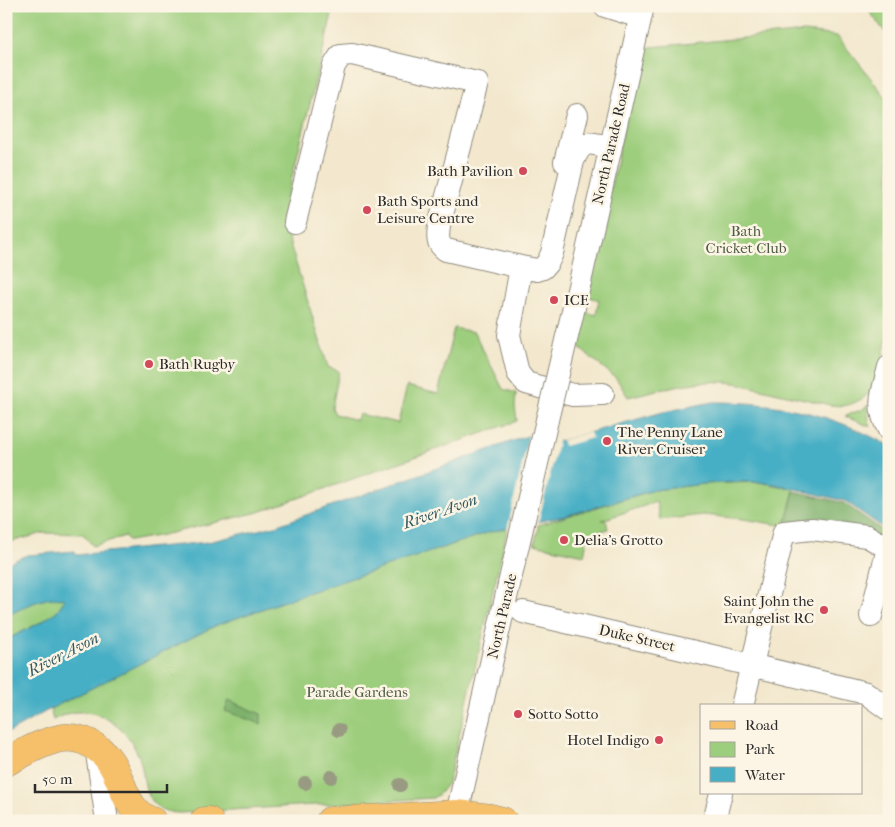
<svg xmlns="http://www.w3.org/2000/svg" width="895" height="827" viewBox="0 0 895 827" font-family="'IM FELL French Canon',serif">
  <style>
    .green { fill: #9dce7d; stroke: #647c54 }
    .forest { fill: #7eb16c; stroke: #546e4c }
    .water { fill: #46afc5; stroke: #386d78 }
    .pier { fill: #f3e8ce }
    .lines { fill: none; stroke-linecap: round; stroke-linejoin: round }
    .minor-casing { stroke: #8f8a7c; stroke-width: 24 }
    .major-casing { stroke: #8f8a7c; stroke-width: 29 }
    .minor { stroke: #fff; stroke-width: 22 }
    .major { stroke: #f6c06b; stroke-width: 28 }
    .minor-bridge-casing { stroke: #8f8a7c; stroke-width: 24; stroke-linecap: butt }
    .minor-bridge { stroke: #fff; stroke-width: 22 }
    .tree { fill: #989b82 }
    .poi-dot { fill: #d1495b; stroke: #fcf5e5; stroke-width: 2 }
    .labels { text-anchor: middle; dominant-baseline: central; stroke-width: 5; stroke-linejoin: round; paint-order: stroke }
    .street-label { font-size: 15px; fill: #2b2b2b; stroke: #fcf5e5 }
    .poi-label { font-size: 15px; fill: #2b2b2b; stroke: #fcf5e5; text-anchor: start }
    .park-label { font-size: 15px; fill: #4d5c44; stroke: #fcf5e5 }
    .water-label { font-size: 16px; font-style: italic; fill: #345961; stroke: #fcf5e5 }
  </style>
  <rect width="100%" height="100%" fill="#fcf5e5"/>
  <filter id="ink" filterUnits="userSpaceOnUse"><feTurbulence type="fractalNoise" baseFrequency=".02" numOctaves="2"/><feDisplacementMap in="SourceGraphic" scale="10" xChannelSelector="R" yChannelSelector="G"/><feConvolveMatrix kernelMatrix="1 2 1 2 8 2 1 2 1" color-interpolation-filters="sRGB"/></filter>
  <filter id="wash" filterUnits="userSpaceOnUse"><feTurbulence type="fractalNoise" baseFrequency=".0096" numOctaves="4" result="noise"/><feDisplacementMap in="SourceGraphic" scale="20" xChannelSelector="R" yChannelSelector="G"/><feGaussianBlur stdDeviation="1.12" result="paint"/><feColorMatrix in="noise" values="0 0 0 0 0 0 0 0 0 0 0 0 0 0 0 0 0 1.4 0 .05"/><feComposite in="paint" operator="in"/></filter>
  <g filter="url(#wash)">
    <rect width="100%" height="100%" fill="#f3e8ce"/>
    <path class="green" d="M6,6H334L282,218L328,367L339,371L332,408L335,414L356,420L359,414L398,423L407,386L438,394L454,328L474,332L503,389L516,393L515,406L517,421L259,512L163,535L129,541L125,536L93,546L83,534L44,533L6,543Z
      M865,6H889V37Z
      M805,32L837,36L889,101V330L877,383C871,395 856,404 843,406C839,406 834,405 830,405L735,383C699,378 662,389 628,397L616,378L578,347L583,311L596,315L599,300L587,296L641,48Z
      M867,406L869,421L871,427L846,417V415L861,410Z
      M759,482L794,489L785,526L743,519L703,515L660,520L656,502L602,520H606L608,529L588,535L584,555L534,544L538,530V525L654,490L704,484Z
      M508,527L448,783L439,794L433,798L179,813C169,812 162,811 154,804C142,792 145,772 139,757C129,731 101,706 71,713C65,714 59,717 53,720L50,709L217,625L301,595L490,532Z
      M49,598H66L57,611L43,621L6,640V616L33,603Z"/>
    <path class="forest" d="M794,491L844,503L889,535V557L862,538L785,526Z
      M229,700L261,714V724L225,711Z"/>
    <path class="water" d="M713,402C779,402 831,413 889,446V532L845,501L779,485L759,482H736L704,484L654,490L565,516L490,532L301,595L217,625L50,709L6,734V640L43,621L57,611L65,599L49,598L33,603L6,616V564L27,555L75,551L76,555L208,542L275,526L527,436L556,442L663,412Z"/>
    <path class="pier" d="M590,432L592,438L564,446L562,440Z
      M529,434L556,439L559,438L538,524L507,530Z"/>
  </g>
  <g filter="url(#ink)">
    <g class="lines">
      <g class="minor-casing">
        <path id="minor" d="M605,6L640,17
          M565,162L577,115
          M295,222L334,66L341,55L352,54L477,83L439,226C438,237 436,243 446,250L521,267L537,270L543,268L548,262L552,253L573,161C583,138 589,143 610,147
          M521,267L509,335L518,373L526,383L540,387L573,395L603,394
          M580,282L643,6
          M889,367C883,392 875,405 889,430
          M523,612L751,665L866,693L888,709
          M742,706L784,532L812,529L867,536L888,548L871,616
          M96,747L107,821
          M457,814L515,558L547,420
          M714,821L721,793"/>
      </g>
      <g class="major-casing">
        <path id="major" d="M6,762C24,753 43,741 63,738C72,737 81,739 89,743C97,748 104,752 109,760C124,780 124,812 152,821
          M204,821H209
          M330,821L457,814L491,818L503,821"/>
      </g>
      <use href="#minor" class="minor"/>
      <use href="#major" class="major"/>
      <g class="minor-bridge-casing">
        <path id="minor-bridge" d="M547,420L580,282"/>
      </g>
      <use href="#minor-bridge" class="minor-bridge"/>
    </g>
    <g class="tree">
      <circle cx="339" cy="730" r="7"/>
      <circle cx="331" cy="777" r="7"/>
      <circle cx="305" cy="783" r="7"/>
      <circle cx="400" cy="785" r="7"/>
    </g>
  </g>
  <g class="poi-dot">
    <circle cx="523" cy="171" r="5"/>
    <circle cx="367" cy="210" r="5"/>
    <circle cx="554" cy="300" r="5"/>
    <circle cx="149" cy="364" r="5"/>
    <circle cx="607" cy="441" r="5"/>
    <circle cx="564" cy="540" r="5"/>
    <circle cx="824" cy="610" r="5"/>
    <circle cx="518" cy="714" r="5"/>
    <circle cx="659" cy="740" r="5"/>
  </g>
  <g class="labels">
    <g class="street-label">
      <text transform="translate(611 144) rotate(-77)">North Parade Road</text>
      <text transform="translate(502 616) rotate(-77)">North Parade</text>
      <text transform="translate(637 638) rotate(13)">Duke Street</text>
    </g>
    <g class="poi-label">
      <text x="513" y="171" text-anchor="end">Bath Pavilion</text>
      <text x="377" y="201">Bath Sports and<tspan x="377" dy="17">Leisure Centre</tspan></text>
      <text x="564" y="300">ICE</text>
      <text x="159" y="364">Bath Rugby</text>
      <text x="617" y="432">The Penny Lane<tspan x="617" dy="17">River Cruiser</tspan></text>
      <text x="574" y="540">Delia's Grotto</text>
      <text x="814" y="601" text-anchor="end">Saint John the<tspan x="814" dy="17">Evangelist RC</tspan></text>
      <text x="528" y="714">Sotto Sotto</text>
      <text x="649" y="740" text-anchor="end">Hotel Indigo</text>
    </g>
    <g class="park-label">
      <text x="746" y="231">Bath<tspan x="746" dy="17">Cricket Club</tspan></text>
      <text x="357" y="692">Parade Gardens</text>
    </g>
    <g class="water-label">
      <text transform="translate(440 511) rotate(-19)">River Avon</text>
      <text transform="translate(63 654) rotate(-27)">River Avon</text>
    </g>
  </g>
  <rect width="895" height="827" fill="none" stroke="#fcf5e5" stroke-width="25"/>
  <rect x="700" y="704" width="162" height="90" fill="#fcf5e5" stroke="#a8a49b"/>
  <rect x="710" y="721" width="25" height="8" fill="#f6c06b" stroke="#a8a49b"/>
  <text x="745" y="730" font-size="15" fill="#2b2b2b">Road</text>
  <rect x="710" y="742" width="25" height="15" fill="#9dce7d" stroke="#a8a49b"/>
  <text x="745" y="754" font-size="15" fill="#2b2b2b">Park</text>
  <rect x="710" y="767" width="25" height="15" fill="#46afc5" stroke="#a8a49b"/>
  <text x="745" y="780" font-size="15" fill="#2b2b2b">Water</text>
  <path d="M35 784v8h132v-8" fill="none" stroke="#2b2b2b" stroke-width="2.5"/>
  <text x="42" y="784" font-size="15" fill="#2b2b2b" stroke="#fcf5e5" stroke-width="4" paint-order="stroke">50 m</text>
</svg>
